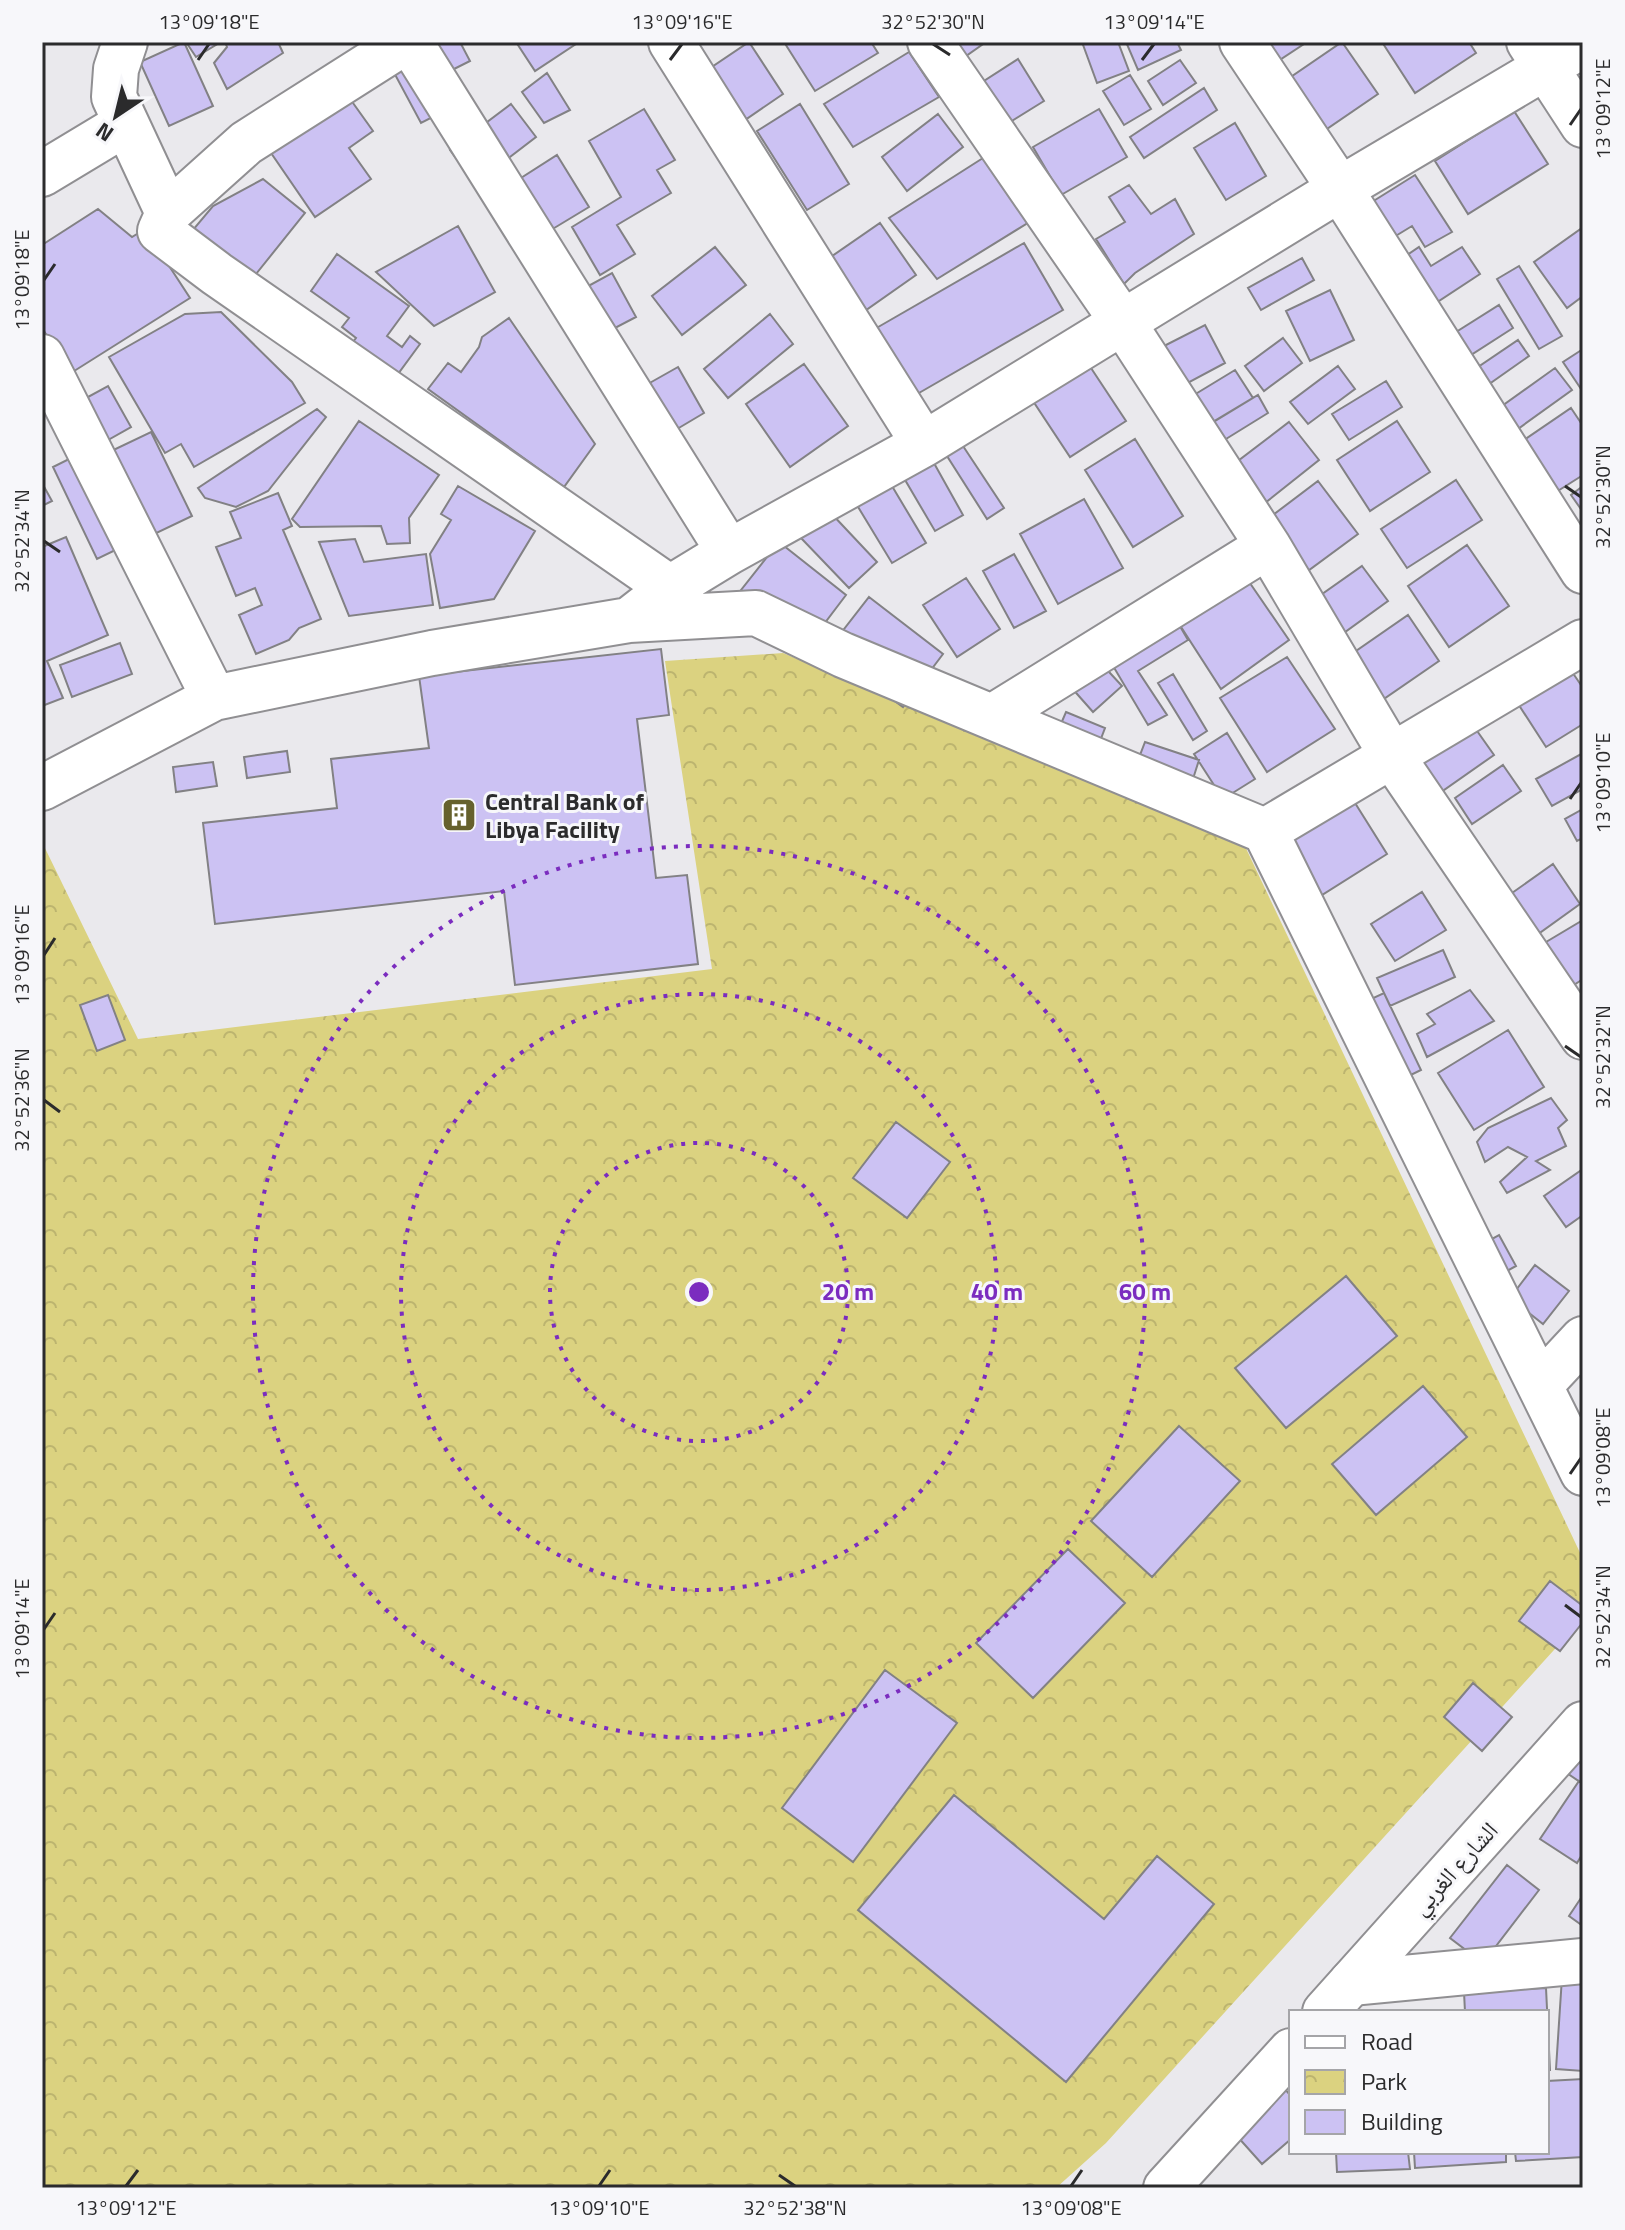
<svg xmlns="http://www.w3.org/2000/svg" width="1625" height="2230" viewBox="0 0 1625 2230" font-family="'Titillium Web','Noto Naskh Arabic',sans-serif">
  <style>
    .park { fill: url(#park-crowns) }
    .building { fill: #ccc2f3; stroke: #828184; stroke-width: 2 }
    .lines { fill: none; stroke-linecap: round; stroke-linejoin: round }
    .minor-casing { stroke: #908f92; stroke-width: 48 }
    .tertiary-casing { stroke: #908f92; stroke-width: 48 }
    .minor { stroke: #fff; stroke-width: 44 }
    .tertiary { stroke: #fff; stroke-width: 44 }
    .ticks { fill: none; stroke: #2b2b2c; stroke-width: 3 }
    .ring { fill: none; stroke: #7b2cbf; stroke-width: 4; stroke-dasharray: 4 8 }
    .labels { text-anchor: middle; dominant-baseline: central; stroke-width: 6; stroke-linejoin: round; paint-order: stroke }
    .poi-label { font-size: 24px; font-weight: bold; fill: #2b2b2c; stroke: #f7f7fa; text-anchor: start }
    .street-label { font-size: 24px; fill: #2b2b2c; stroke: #f7f7fa }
    .centre { fill: #7b2cbf; stroke: #f7f7fa; stroke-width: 4 }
    .ring-label { font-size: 24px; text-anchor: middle; font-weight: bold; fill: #7b2cbf; stroke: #f7f7fa; stroke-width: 6; stroke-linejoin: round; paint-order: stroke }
    .neatline { fill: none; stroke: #2b2b2c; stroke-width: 3 }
    .ticks-label { font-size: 20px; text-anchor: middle; fill: #2b2b2c }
  </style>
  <defs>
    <pattern id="park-crowns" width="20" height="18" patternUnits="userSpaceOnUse" patternTransform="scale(2)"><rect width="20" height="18" fill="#dbd280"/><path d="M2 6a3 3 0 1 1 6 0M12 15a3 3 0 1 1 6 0" fill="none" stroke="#bcb46f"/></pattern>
  </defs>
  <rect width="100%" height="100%" fill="#eae9ed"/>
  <path class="park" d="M783,653L1243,842L1583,1559V1618L1106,2143L1056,2188H42V842L138,1039L712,969L665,661Z"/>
  <path class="building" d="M184,42L213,106L169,126L140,62Z
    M186,42H218L219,43L196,57Z
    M225,42H278L283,53L227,89L214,63L227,47Z
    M408,42H460L470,61L450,71L466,100L421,123L384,54Z
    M516,42H579L535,71Z
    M749,42L783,94L729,131L694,79Z
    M784,42H871L878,53L815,91Z
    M941,42H986L956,63Z
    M1082,42H1118L1129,71L1097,83Z
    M1126,42H1177L1181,50L1138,70Z
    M1258,42H1307L1272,65Z
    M1342,42L1378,94L1318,135L1282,83Z
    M1382,42H1469L1476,53L1415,93Z
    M909,52L939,97L853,147L824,104Z
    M1018,59L1044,101L999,129L973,88Z
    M1180,60L1196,83L1163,105L1148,81Z
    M547,73L570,110L544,123L522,92Z
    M1130,75L1151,109L1124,125L1103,91Z
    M1204,88L1217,110L1144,158L1130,137Z
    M348,96L373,131L349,148L371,179L315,217L269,150Z
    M511,104L536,137L475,184L450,150Z
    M800,104L849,184L807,210L757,131Z
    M644,109L675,160L657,170L671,193L617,225L635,254L600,275L572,227L621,197L589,141Z
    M1099,109L1127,157L1061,195L1033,147Z
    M1514,111L1548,164L1468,214L1435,161Z
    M938,114L963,147L907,191L882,157Z
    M1235,123L1266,176L1226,200L1194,148Z
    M557,155L589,207L541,236L510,185Z
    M983,158L1031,221L937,279L889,218Z
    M1415,175L1452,232L1425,247L1412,226L1371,251L1348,217Z
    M263,179L305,213L252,279L192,231L213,206Z
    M1129,185L1151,214L1175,199L1194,234L1135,273L1124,284L1096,239L1125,222L1109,197Z
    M98,209L132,237L145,229L190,298L71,373L42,328V245Z
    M880,223L916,275L859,315L822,263Z
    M458,226L495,292L434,326L376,272Z
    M1582,228L1583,296L1567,308L1534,262Z
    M1024,243L1063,310L912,397L873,330Z
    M715,247L746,285L682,335L652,296Z
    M1419,247L1431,266L1462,247L1480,274L1413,318L1382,272Z
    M337,254L409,306L387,336L402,347L410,336L420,344L395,378L350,346L356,338L342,327L349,318L311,291Z
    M1302,258L1314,280L1261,310L1248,288Z
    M1519,266L1562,336L1539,349L1497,279Z
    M612,273L636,317L594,339L570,296Z
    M1330,290L1354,340L1310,361L1286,311Z
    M1499,305L1513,328L1460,362L1445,339Z
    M221,312L292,382L305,403L194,467L181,444L165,453L109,357L185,314Z
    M770,314L793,344L728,398L704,369Z
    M509,318L595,444L564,487L428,389L448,363L461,372L479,347L482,337Z
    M1205,325L1225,363L1184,385L1164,346Z
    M1283,338L1302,363L1264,391L1245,366Z
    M1518,340L1529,356L1465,401L1453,384Z
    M1583,349V392L1563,362Z
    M804,364L848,426L790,467L746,404Z
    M1089,365L1126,421L1070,457L1033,401Z
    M1338,366L1355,389L1308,424L1290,402Z
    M678,367L704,413L667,435L639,389Z
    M1555,368L1572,390L1504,439L1488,416Z
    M1235,370L1253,398L1207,426L1189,398Z
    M1386,381L1402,407L1349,440L1332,414Z
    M108,386L131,427L101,444L77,403Z
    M1258,395L1268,413L1213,447L1201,429Z
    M1571,408L1583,426V475L1553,494L1518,444Z
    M317,409L326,417L268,491L236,507L205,498L198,488Z
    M359,421L439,475L409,518L410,543L387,544L381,526L300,527L292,519Z
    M1397,421L1430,472L1370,511L1337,460Z
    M1289,422L1319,460L1265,503L1234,464Z
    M151,432L192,516L146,538L105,454Z
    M1135,439L1183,516L1133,547L1085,470Z
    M963,446L1004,508L987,519L947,456Z
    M85,451L130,543L97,559L53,467Z
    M930,456L963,515L935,531L901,473Z
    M883,471L926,543L892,563L849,492Z
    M1456,480L1482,520L1407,568L1381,529Z
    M1318,481L1358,534L1301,576L1261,524Z
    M42,483L52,501L42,506Z
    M458,486L535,531L494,599L440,608L430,554L451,520L441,514Z
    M1583,486V512L1571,495Z
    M278,493L292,526L283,530L321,619L299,628L289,640L256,654L239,615L262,605L255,588L236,596L216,547L241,538L230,512Z
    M1084,499L1123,568L1058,604L1020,534Z
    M829,511L877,562L849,588L801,538Z
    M66,537L108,635L47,661L63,698L42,706V547Z
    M355,539L364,562L426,554L433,605L349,616L319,542Z
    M779,542L846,595L799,657L730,604Z
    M1467,545L1509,606L1449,647L1408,586Z
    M1014,554L1046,611L1014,628L983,571Z
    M1362,566L1388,601L1334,640L1308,604Z
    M1243,573L1289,640L1221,689L1174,616Z
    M966,578L1000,629L957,657L923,605Z
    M869,597L943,654L903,707L827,651Z
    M1408,615L1439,661L1375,705L1343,660Z
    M1174,616L1188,640L1138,671L1167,715L1148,725L1103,649Z
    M120,643L132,674L72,697L60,665Z
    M661,649L669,715L637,719L656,878L687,875L698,964L515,985L504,891L215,924L203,823L337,808L331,759L429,748L419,676Z
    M1287,657L1335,729L1267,772L1220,698Z
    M1098,660L1122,686L1093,712L1070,686Z
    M1568,666L1583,688V724L1546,747L1515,699Z
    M1173,674L1207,731L1193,740L1158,683Z
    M1463,711L1494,755L1434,797L1403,753Z
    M1066,712L1105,728L1097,749L1057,733Z
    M1227,733L1255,779L1223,799L1194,754Z
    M1145,742L1199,760L1192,782L1137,763Z
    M287,751L290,772L247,778L244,757Z
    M1583,753V789L1552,806L1536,779Z
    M213,762L217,786L176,792L173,767Z
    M1503,765L1521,791L1472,824L1455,798Z
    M1340,779L1387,854L1314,900L1266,825Z
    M1583,809V838L1577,841L1565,819Z
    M1553,864L1580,904L1534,937L1505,898Z
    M1422,892L1446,930L1395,961L1371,924Z
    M1583,920V979L1563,992L1536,948Z
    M1443,950L1455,977L1390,1006L1377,978Z
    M1470,990L1494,1021L1427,1057L1417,1034L1435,1024L1427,1014Z
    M1384,993L1421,1070L1378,1091L1341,1013Z
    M108,995L125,1040L97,1051L80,1005Z
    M1508,1030L1544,1087L1474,1130L1438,1073Z
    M1551,1098L1567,1120L1558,1128L1566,1146L1536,1161L1550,1170L1507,1193L1500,1182L1527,1157L1508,1147L1485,1162L1477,1142L1488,1128Z
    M896,1122L950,1162L907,1218L853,1178Z
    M1583,1169V1215L1566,1227L1544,1196Z
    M1499,1235L1516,1266L1487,1282L1470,1251Z
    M1535,1265L1569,1291L1543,1324L1510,1298Z
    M1346,1276L1397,1336L1286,1428L1235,1368Z
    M1423,1386L1467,1437L1376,1515L1332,1464Z
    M1179,1426L1240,1481L1152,1577L1091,1521Z
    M1068,1549L1125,1603L1033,1698L976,1643Z
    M1550,1581L1583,1606V1622L1560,1651L1519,1621Z
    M885,1670L957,1723L853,1862L782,1808Z
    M1473,1683L1512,1717L1482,1751L1444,1717Z
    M1583,1747V1784L1555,1765Z
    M1579,1781L1583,1784V1853L1577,1863L1540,1839Z
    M954,1795L1104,1919L1157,1856L1214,1904L1066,2082L858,1910Z
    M1507,1865L1539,1890L1483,1963L1450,1938Z
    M1583,1895V1926L1569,1916Z
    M1562,1977L1583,1979V2071L1556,2069Z
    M1546,1988L1550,2070H1547V2012H1465L1464,1992Z
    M1583,2079V2157L1516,2161L1515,2152H1547V2081Z
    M1278,2081L1291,2096V2139L1262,2164L1228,2126Z
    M1336,2152H1408L1410,2169L1337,2172Z
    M1414,2152H1506V2162L1415,2168Z"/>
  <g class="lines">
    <g class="minor-casing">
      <path id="minor" d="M125,42L116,69L114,97L168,213L160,231L217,274L670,588
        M410,42L729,552
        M671,42L924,444
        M930,42L1122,321L1268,546L1392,756L1583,1037
        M1242,42L1340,189L1583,571
        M1529,42L1583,125
        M42,174L125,124
        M168,213L246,143L405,42
        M42,357L214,698
        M629,620L670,588L729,552L924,444L1340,189L1583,45
        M992,717L1268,546
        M42,788L214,698L432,653L629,620L756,613L843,655L1265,831L1583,1473
        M1265,831L1583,642
        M1541,1384L1583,1339
        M1351,1983L1583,1961"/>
    </g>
    <g class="tertiary-casing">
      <path id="tertiary" d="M1325,2012L1583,1724
        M1166,2188L1291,2051"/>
    </g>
    <use href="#minor" class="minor"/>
    <use href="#tertiary" class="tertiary"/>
  </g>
  <path class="ticks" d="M933,44L950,55M198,60L209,44M670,60L682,44M1142,60L1154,44M1570,125L1581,109M44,280L55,264M1565,486L1581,497M44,541L60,552M1570,799L1581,783M44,955L55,938M1565,1046L1581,1057M44,1100L60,1112M1570,1474L1581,1458M1565,1605L1581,1617M44,1629L55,1613M779,2175L795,2186M126,2186L138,2170M599,2186L610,2170M1071,2186L1082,2170"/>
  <g class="ring">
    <circle cx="699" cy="1292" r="149"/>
    <circle cx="699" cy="1292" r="298"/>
    <circle cx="699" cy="1292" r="446"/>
  </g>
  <defs>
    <g id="building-square" transform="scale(1.8)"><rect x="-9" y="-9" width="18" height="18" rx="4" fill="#66612d" stroke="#f7f7fa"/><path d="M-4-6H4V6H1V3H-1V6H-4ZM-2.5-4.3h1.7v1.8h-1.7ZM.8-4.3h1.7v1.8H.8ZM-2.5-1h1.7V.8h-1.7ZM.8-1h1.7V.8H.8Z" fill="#fff"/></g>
  </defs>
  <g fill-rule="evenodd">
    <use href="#building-square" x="459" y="815"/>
  </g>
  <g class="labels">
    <g class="poi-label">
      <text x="485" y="801">Central Bank of<tspan x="485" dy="28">Libya Facility</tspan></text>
    </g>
    <g class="street-label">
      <text transform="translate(1454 1868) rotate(-48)">الشارع الغربي</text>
    </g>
  </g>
  <circle cx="699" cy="1292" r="12" class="centre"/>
  <g class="ring-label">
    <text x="848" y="1300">20 m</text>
    <text x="997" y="1300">40 m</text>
    <text x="1145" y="1300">60 m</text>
  </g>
  <rect width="1625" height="2230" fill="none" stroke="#f7f7fa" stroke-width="88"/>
  <rect x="1289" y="2010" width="260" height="144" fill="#f7f7fa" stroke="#a5a5a8" stroke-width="2"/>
  <rect x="1305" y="2036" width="40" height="12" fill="#ffffff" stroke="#a5a5a8" stroke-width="2"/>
  <text x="1361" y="2050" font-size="24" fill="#2b2b2c">Road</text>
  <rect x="1305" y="2070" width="40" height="24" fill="url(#park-crowns)" stroke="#a5a5a8" stroke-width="2"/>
  <text x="1361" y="2090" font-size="24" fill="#2b2b2c">Park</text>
  <rect x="1305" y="2110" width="40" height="24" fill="#ccc2f3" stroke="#a5a5a8" stroke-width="2"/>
  <text x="1361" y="2130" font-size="24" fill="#2b2b2c">Building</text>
  <g transform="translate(116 116) rotate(215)" stroke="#f7f7fa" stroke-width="6" paint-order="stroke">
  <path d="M0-6L14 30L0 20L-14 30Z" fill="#2b2b2c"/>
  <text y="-12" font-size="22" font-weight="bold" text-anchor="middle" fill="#2b2b2c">N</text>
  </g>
  <rect x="44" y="44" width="1537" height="2142" class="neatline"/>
  <g class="ticks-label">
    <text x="209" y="29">13°09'18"E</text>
    <text x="682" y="29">13°09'16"E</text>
    <text x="933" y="29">32°52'30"N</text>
    <text x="1154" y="29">13°09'14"E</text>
    <text transform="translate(1603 109) rotate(-90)" y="7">13°09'12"E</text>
    <text transform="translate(22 280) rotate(-90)" y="7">13°09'18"E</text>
    <text transform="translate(1603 497) rotate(-90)" y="7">32°52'30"N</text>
    <text transform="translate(22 541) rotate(-90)" y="7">32°52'34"N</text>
    <text transform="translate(1603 783) rotate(-90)" y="7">13°09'10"E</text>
    <text transform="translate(22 955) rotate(-90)" y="7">13°09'16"E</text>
    <text transform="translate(1603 1057) rotate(-90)" y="7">32°52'32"N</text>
    <text transform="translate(22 1100) rotate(-90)" y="7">32°52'36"N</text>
    <text transform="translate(1603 1458) rotate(-90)" y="7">13°09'08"E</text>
    <text transform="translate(1603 1617) rotate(-90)" y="7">32°52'34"N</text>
    <text transform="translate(22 1629) rotate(-90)" y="7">13°09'14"E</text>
    <text x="126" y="2215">13°09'12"E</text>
    <text x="599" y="2215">13°09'10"E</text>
    <text x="795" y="2215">32°52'38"N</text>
    <text x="1071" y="2215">13°09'08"E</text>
  </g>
</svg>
